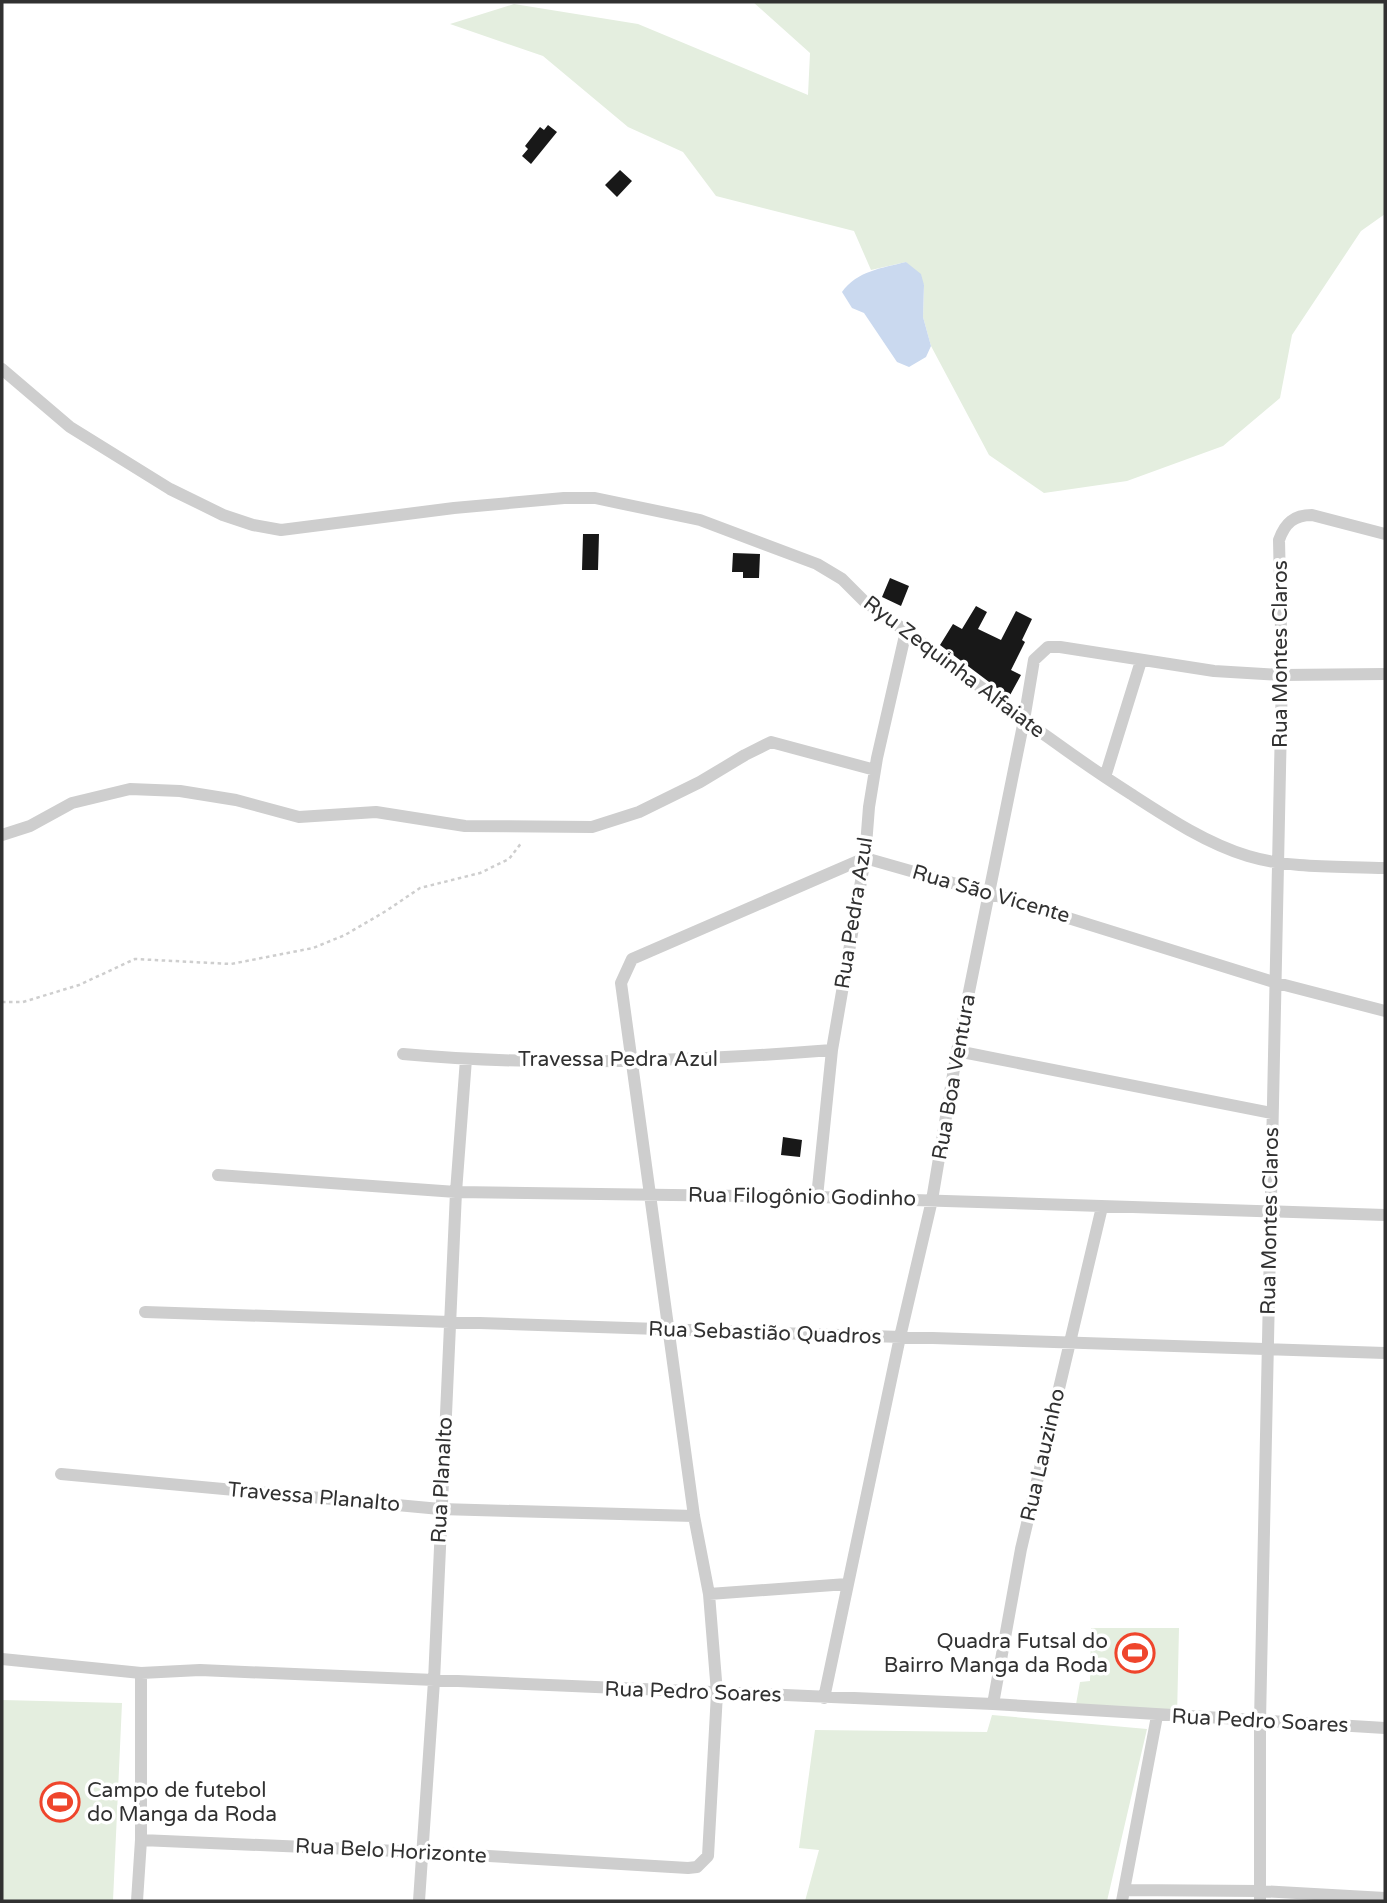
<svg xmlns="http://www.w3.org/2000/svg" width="1387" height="1903" viewBox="0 0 1387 1903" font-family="'Varela Round',sans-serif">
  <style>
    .green { fill: #e4eedf }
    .water { fill: #cad9ef }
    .building { fill: #181818 }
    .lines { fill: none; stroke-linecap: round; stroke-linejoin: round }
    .path { stroke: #cecece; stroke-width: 2.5; stroke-dasharray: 3.5 3.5; stroke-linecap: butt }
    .street { stroke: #cecece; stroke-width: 12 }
    .labels { text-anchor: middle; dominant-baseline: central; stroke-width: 7; stroke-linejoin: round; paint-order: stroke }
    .street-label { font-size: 21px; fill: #313131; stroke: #fff }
    .poi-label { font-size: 21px; fill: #313131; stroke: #fff; text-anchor: end }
  </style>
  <rect width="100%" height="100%" fill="#fff"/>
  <path class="green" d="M753,2H1385V214L1361,231L1292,335L1280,398L1223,446L1127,481L1044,493L989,455L931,346L923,317L924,285L906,262L871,270L854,231L716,196L683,152L628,127L543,56L450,24L514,4L638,24L808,95L810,53Z
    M1091,1628H1179L1177,1717L1075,1710L1080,1682L1090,1681Z
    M2,1700L122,1703L113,1901H2Z
    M992,1715L1147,1729L1107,1901H805L819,1850L799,1848L815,1730L987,1732Z"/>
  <path class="water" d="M906,262L921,274L924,285L923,317L931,346L926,357L909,367L897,362L864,313L852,308L842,292C857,271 882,268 906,262Z"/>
  <path class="building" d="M548,125L557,132L531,164L522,156L528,149L525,146L540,127L544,130Z
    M620,170L632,181L617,197L605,185Z
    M583,534H599L598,570H582Z
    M733,553L760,554L759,578H743V572H732Z
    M890,578L909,586L901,606L882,597Z
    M976,606L987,612L978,629L1001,640L1016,611L1032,619L1022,640L1025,642L1011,670L1021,675L1009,697L940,645L953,624L962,629Z
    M783,1137L802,1140L800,1157L781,1155Z"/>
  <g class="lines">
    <path class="path" d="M2,1002H23L79,985L135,959L231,964L313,948L345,935L386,911L420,888L480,873L509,859L522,842"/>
    <path class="street" d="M2,369L70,427L170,489L223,515L253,525L281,530L454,508L564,498H595L700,520L817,564L842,579L864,601C954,664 1038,735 1131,794C1168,818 1206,843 1248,856C1291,869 1341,866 1385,868
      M1105,777L1141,661
      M2,835L30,826L72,803L130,789L180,791L236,800L299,817L376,812L465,826L592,827L639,812L700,782L745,755L771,742L875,770
      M957,1051L1272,1113
      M403,1054C545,1067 690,1061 832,1050
      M218,1175L456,1192L817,1197L1385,1215
      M817,1197L832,1050L865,858L869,807L877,758L906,631
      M145,1312L1385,1353
      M61,1474L440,1509L694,1516
      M709,1594L847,1584
      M2,1659L141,1673L200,1670L993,1704L1385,1728
      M824,1698L900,1337L932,1200L957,1051L1024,720L1034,660L1048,647H1060L1214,671L1282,675L1385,674
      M993,1704L1021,1549L1102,1207
      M141,1840L421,1852L688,1868L697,1867L708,1856L717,1693L709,1594L694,1516L621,983L632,959L865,858L988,893L1277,983L1385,1011
      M1124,1890L1260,1891L1385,1898
      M137,1901L141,1840V1673
      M419,1901L434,1681L456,1192L466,1059
      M1122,1901L1157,1716
      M1260,1901V1721L1282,675L1279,540C1285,523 1294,515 1312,515L1385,534"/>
  </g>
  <defs>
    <g id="stadium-ring" transform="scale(2.0125)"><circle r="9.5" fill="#fff" stroke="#ef452c" stroke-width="1.5"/><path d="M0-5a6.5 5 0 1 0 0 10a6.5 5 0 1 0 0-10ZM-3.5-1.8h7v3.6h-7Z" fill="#ef452c"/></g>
  </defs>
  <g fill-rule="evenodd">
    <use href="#stadium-ring" x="1135" y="1653"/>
    <use href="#stadium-ring" x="60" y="1802"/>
  </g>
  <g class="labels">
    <g class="street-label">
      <text transform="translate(1280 654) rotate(-90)">Rua Montes Claros</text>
      <text transform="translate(954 667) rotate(37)">Ryu Zequinha Alfaiate</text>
      <text transform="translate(991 894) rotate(16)">Rua São Vicente</text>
      <text transform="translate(854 913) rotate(-81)">Rua Pedra Azul</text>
      <text x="618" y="1059">Travessa Pedra Azul</text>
      <text transform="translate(954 1077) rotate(-80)">Rua Boa Ventura</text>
      <text transform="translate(802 1197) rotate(1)">Rua Filogônio Godinho</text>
      <text transform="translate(1270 1221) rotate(-89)">Rua Montes Claros</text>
      <text transform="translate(765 1333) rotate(2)">Rua Sebastião Quadros</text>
      <text transform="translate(1043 1455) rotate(-77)">Rua Lauzinho</text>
      <text transform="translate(442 1480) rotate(-87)">Rua Planalto</text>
      <text transform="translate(314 1497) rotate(5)">Travessa Planalto</text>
      <text transform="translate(693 1692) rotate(2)">Rua Pedro Soares</text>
      <text transform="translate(1260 1721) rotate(3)">Rua Pedro Soares</text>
      <text transform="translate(391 1851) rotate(3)">Rua Belo Horizonte</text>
    </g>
    <g class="poi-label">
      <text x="1108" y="1641">Quadra Futsal do<tspan x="1108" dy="24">Bairro Manga da Roda</tspan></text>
      <text x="87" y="1790" text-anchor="start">Campo de futebol<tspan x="87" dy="24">do Manga da Roda</tspan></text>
    </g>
  </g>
  <rect width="1387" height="1903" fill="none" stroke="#313131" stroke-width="7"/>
</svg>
